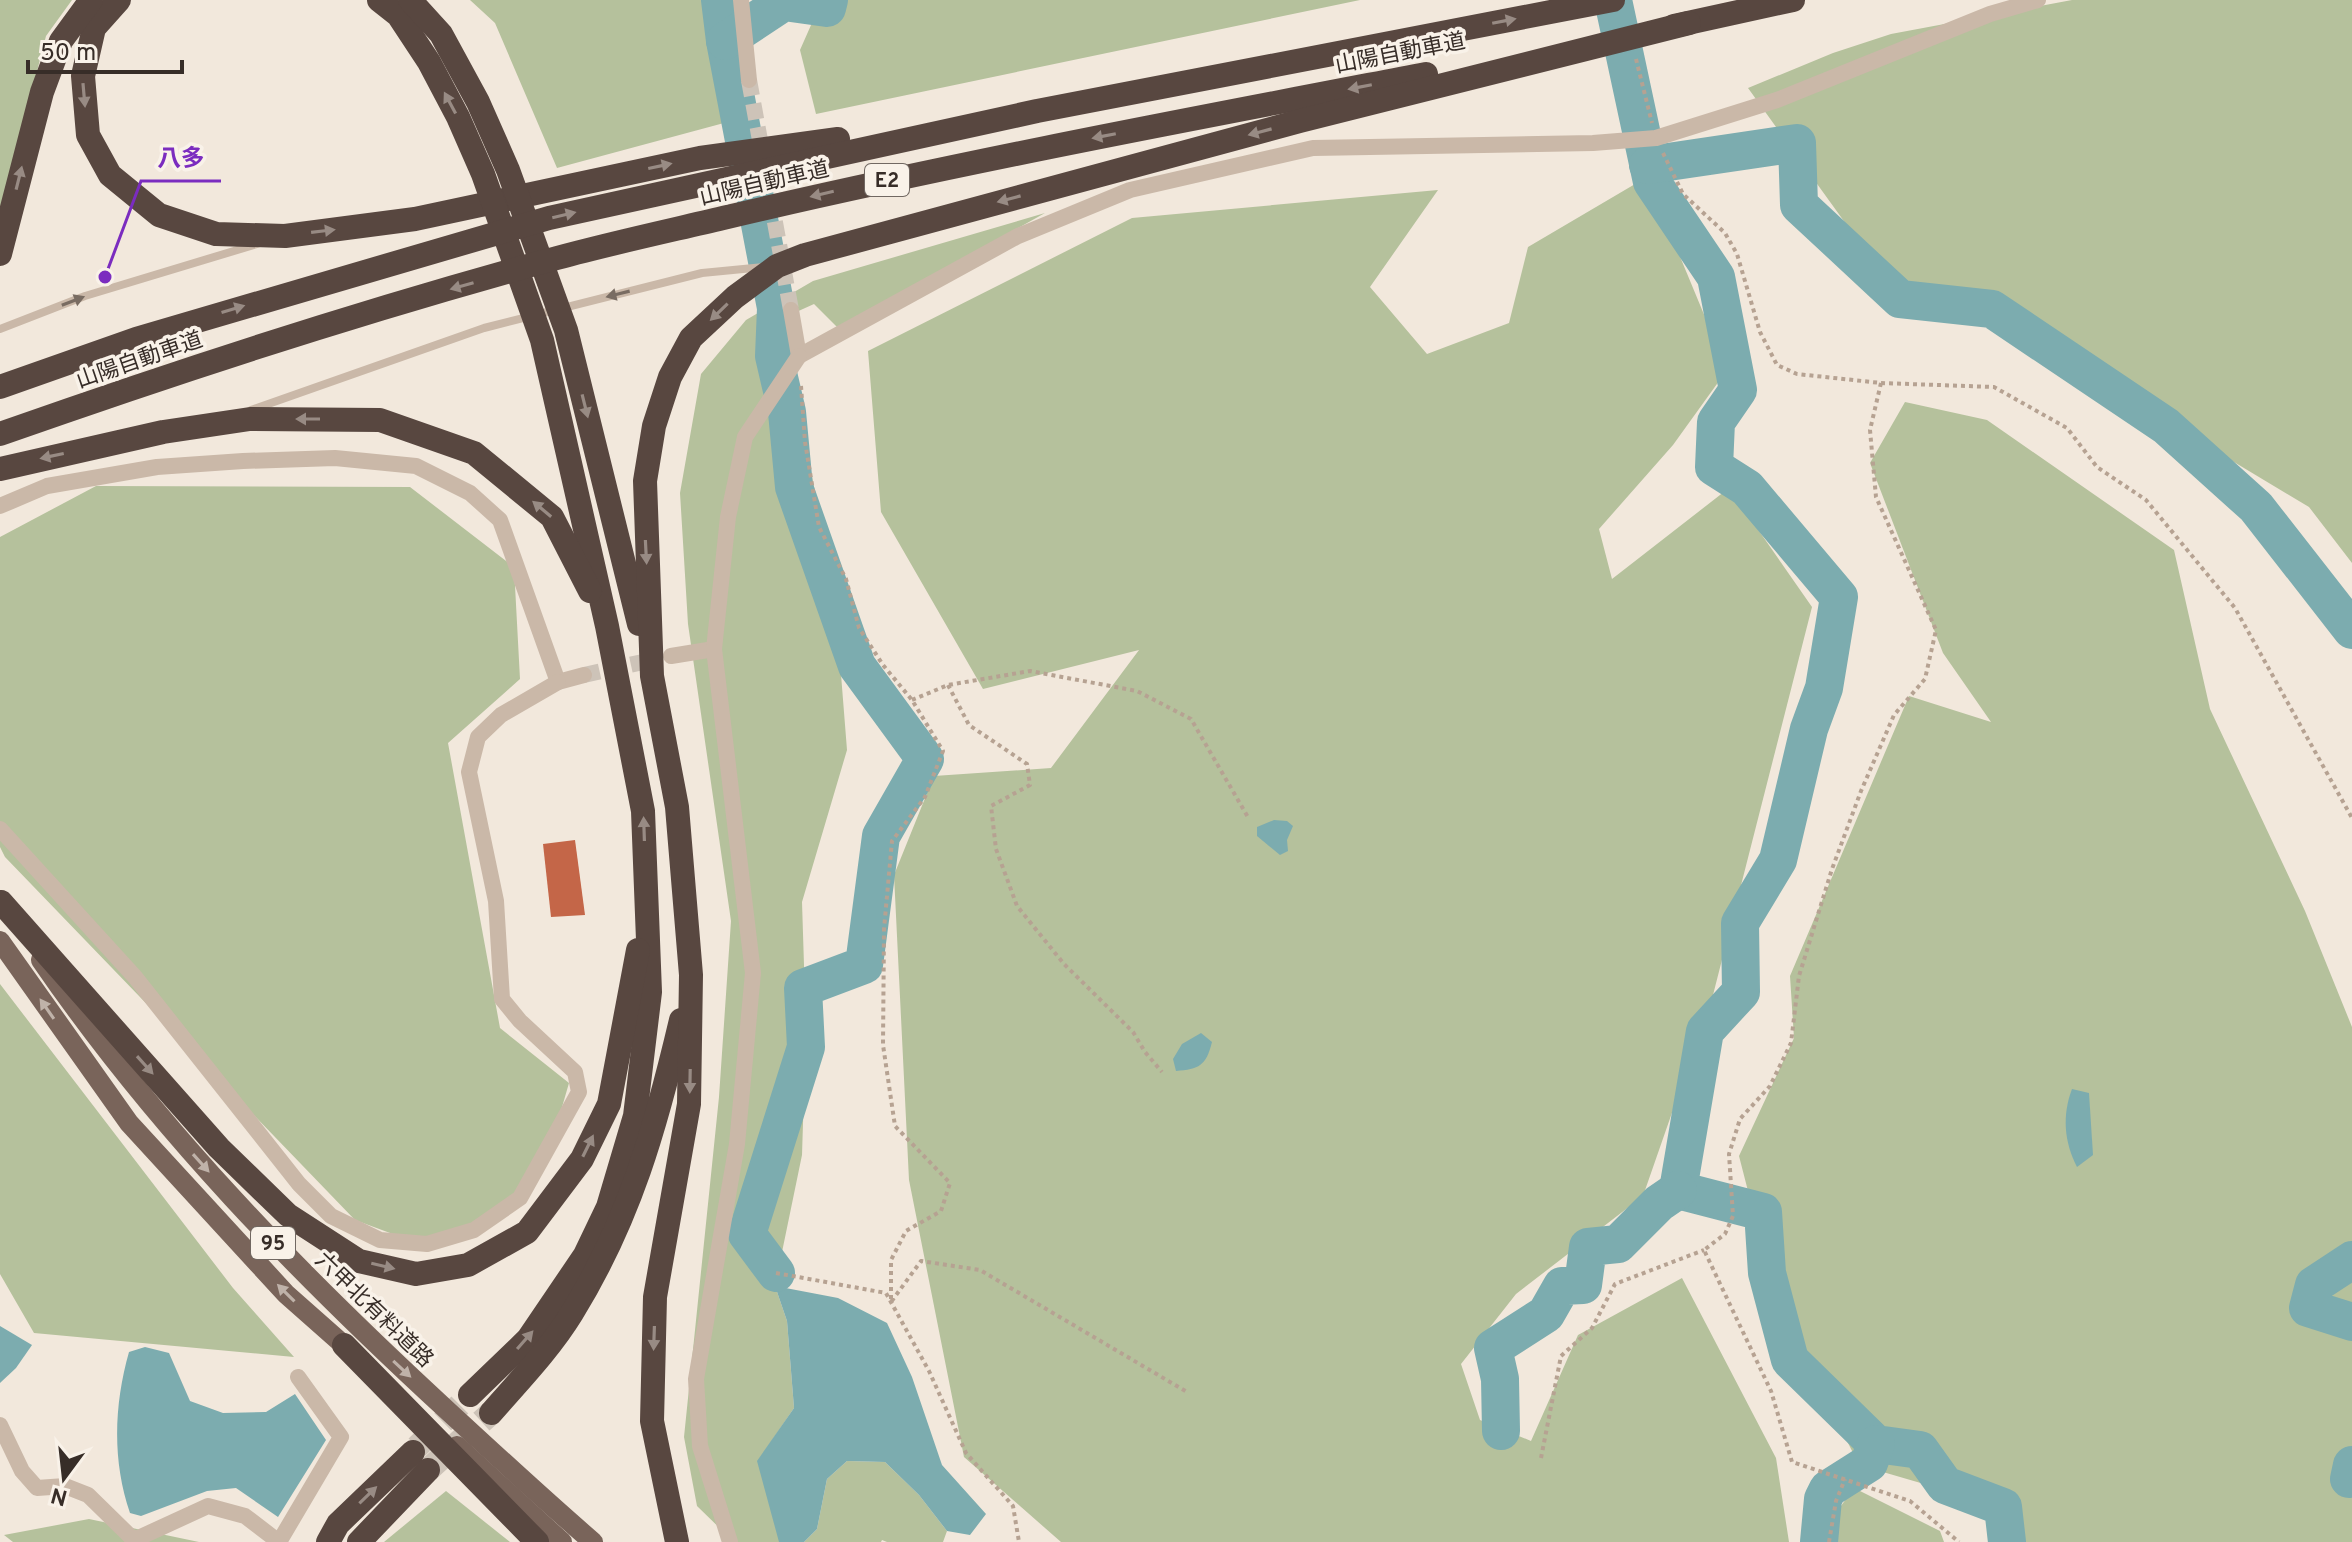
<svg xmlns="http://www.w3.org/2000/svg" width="2352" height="1542" font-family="Overpass,'Noto Sans JP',sans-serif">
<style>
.green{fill:#b5c19c}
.water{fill:#7cacaf}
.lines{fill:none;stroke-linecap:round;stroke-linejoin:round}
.river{stroke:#7cacaf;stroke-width:38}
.building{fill:#c46648}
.street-tunnel{stroke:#cdc3b8;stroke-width:16;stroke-dasharray:16 8;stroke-linecap:butt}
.highway-tunnel{stroke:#cdc3b8;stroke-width:24;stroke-dasharray:24 12;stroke-linecap:butt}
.path{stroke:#b6a292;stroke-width:4;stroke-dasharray:4 4;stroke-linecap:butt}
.lane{stroke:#cab8a8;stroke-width:8}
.street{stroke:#cab8a8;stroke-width:16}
.primary{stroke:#79645a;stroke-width:20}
.highway{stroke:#584740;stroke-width:24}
.oneway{fill:#988b84}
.oneway2{fill:#796c62}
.oneway3{fill:#bfb2a9}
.labels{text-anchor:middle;stroke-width:7;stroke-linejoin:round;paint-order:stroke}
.shield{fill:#f9f2e9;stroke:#716862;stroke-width:2}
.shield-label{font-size:20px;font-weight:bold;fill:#372d28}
.street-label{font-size:22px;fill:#372d28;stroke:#f9f2e9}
.leader{fill:none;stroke:#7b2cbf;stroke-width:3}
.callout-dot{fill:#7b2cbf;stroke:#f9f2e9;stroke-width:3}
.callout-label{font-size:24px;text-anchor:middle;font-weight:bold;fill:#7b2cbf;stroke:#f9f2e9;stroke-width:7;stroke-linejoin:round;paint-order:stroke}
</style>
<rect width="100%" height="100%" fill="#f2e8dc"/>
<!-- green -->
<g class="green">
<polygon points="0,0 72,0 46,36 0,216"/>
<polygon points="470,0 710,0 724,123 557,168 495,23"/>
<polygon points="818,0 1360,0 816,114 800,50 819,7"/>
<polygon points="2072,0 2352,0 2352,563 2309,507 2021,334 1908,310 1748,88 1833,53 1891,34"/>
<polygon points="1647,177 1727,370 1673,445 1599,529 1612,579 1729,488 1812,607 1713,995 1643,1196 1516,1294 1461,1364 1480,1420 1531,1441 1578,1335 1682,1278 1776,1458 1789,1542 1061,1542 964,1457 909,1180 894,875 934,776 1051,768 1139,650 983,689 881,512 868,351 1132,218 1438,190 1370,287 1427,354 1509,323 1528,247"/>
<polygon points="1045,213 839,329 814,304 761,328 770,419 801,422 834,586 847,750 802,902 806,1028 802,1155 775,1286 787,1321 794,1408 758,1461 780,1542 734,1542 697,1506 684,1437 719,1097 731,921 688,624 680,493 701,374 746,320 813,281"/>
<polygon points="1905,402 1987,420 2174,550 2210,709 2305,911 2352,1027 2352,1542 1996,1542 1989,1503 1859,1465 1775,1296 1739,1156 1794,1038 1790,976 1909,696 1991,722 1943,653 1870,463"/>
<polygon points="96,486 410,487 514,567 520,679 448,743 500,1028 569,1083 544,1169 501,1213 417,1243 355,1220 5,857 0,847 0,537"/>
<polygon points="0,984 233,1288 294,1357 34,1333 0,1274"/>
<polygon points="847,1461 885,1462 919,1495 947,1531 943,1542 887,1542 882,1540 881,1542 804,1542 817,1529 827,1479"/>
<polygon points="1854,1488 1940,1531 1944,1542 1807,1542 1817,1539"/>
<polygon points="446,1491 510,1542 384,1542"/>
<polygon points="89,1519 199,1542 13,1542 4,1535"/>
</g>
<!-- water -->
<g class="water">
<polygon points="1274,820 1287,821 1293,826 1287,840 1288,851 1280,855 1257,836 1257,827"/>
<path d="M1201,1033L1212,1042C1206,1066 1199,1069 1176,1071L1173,1059L1182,1044Z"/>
<path d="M2072,1089L2089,1093L2093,1155L2077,1167C2064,1142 2062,1115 2072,1089Z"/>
<polygon points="775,1286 838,1298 887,1323 912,1377 942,1465 986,1514 970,1535 947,1531 919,1495 885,1462 847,1461 827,1479 817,1529 804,1542 779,1542 757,1461 794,1408 787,1321"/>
<polygon points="0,1326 32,1345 16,1368 0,1383"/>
<path d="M145,1347L169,1353L190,1401L223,1413L266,1412L295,1394L326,1440L278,1517L236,1488L207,1491L141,1516L130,1513C112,1461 114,1405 129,1352Z"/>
</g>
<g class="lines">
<!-- river -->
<g class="river">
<polyline points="720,0 725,41 776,308 774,356 787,412 794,487 857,666 925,759 881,836 864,965 803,988 806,1047 747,1234 776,1273"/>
<polyline points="1613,0 1652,182 1716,277 1738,390 1716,422 1714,467 1747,488 1839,597 1824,688 1809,729 1778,860 1740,923 1741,992 1705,1031 1678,1190 1763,1212 1767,1273 1790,1360 1876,1444 1920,1450 1945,1485 2003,1507 2007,1542"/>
<polyline points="725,41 784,2 827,8 829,0"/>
<polyline points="1648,165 1797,143 1799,205 1900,299 1992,309 2166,426 2256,507 2352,630"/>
<polyline points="2352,1260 2314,1285 2308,1308 2352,1322"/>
<polyline points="1501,1431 1500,1379 1493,1348 1546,1314 1562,1286 1583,1285 1588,1247 1618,1244 1659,1203 1678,1190"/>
<polyline points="2349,1479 2352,1465"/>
<polyline points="1819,1542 1823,1499 1828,1489 1869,1463 1876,1444"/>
</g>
</g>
<!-- building -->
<polygon class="building" points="575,840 585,915 551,917 543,844"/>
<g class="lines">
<!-- street-tunnel -->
<g class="street-tunnel">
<polyline points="749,80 791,310"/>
<polyline points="584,675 661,658"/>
</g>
<!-- highway-tunnel -->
<g class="highway-tunnel">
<polyline points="417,1447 470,1395"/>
<polyline points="428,1470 491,1413"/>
</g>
<!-- path -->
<g class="path">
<polyline points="1636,59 1652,123"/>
<polyline points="1663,153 1683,194 1725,233 1737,254 1760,332 1777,365 1797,374 1881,383 1994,387 2067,428 2097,467 2146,500 2235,608 2352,818"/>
<polyline points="1881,383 1870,430 1876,497 1936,630 1925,679 1894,715 1861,791 1832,869 1799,976 1791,1043 1770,1086 1740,1119 1729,1154 1733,1216 1725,1234 1704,1250 1771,1391 1792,1462 1910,1501 1959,1542"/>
<polyline points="801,386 805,442 819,527 846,579 859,628 883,665 912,700 943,751 925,797 892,841 884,929 883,1045 895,1126 950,1183 941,1211 906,1231 891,1260 891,1302 921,1261 980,1270 1187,1392"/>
<polyline points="948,685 969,725 1027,764 1030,785 991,806 996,849 1017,906 1064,964 1133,1032 1145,1052 1162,1072"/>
<polyline points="912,700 948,685 1030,671 1137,691 1191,719 1249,819"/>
<polyline points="776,1273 886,1293 929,1371 966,1453 1013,1506 1019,1542"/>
<polyline points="1541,1458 1561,1356 1592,1328 1615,1284 1704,1250"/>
<polyline points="1829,1542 1836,1501 1845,1479"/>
</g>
<!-- lane -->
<g class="lane">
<polyline points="0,329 85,296 257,244"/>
<polyline points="251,410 484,328 702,273 764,267"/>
</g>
<!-- street -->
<g class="street">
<polyline points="741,0 749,80"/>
<polyline points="791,310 799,356 1018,236 1130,190 1313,148 1593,143 1656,138 1777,100 1990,14 2038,0"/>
<polyline points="0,506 47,486 157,467 243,461 335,458 416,466 470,493 500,520 558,682 584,675"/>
<polyline points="671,656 714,649"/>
<polyline points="0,829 135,977 299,1184 331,1216 380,1240 427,1244 474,1230 520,1198 579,1092 575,1072 520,1021 502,999 496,901 469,772 478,737 501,715 558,682"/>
<polyline points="0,1425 22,1471 37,1488 65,1486 88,1495 134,1540 208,1506 245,1516 279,1542"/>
<polyline points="279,1542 341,1437 298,1377"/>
<polyline points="730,1542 700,1446 696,1379 737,1144 753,973 714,649 728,517 745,437 799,356"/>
</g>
<!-- primary -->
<g class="primary">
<polyline points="0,941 129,1123 286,1294 355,1355"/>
<path d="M41,960C157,1129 299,1274 449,1412C497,1456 544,1500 593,1542"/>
<polyline points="457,1446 562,1542"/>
</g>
<!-- highway -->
<g class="highway">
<polyline points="119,0 94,28 83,76 88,135 110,175 159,215 216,234 285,236 415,219 700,158 838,139"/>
<polyline points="379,0 398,15 429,62 458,117 483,174 542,340 607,626 643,811 650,992 635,1116 608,1207 585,1255 528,1339 470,1395"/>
<polyline points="410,0 441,34 478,102 508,170 566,330 639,624"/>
<polyline points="1674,26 1793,0"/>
<polyline points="0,254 42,92 61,41 91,0"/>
<polyline points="0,387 136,339 549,218 1037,111 1613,0"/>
<path d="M0,434C184,369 369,309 557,258C612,243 668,231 723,218C956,163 1191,119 1426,74"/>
<polyline points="0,469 163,432 250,419 380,420 474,453 552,517 590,591"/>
<polyline points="1,902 219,1148 288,1215 359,1261 416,1274 468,1265 527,1232 582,1159 609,1104 638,950"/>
<polyline points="344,1345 537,1542"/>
<path d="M491,1413C519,1381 550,1349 572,1313C630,1219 656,1126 681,1020"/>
<polyline points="328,1542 338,1524 413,1452"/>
<polyline points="359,1542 428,1470"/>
<polyline points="677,1542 652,1421 655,1297 689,1104 691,975 677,807 652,676 645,481 654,426 670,377 691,338 735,297 777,266 805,255 1300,121 1689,23"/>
</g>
</g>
<!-- one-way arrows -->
<defs><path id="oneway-solid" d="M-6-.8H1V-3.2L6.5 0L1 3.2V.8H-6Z" transform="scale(2)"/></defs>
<g class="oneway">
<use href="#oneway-solid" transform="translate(1504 21) rotate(-11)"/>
<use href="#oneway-solid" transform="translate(1360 87) rotate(169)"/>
<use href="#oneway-solid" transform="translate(84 95) rotate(85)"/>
<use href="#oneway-solid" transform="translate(450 103) rotate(-118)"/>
<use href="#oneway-solid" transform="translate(1260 132) rotate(165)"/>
<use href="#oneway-solid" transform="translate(1104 136) rotate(169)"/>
<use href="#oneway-solid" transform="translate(660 166) rotate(-12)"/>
<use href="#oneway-solid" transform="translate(19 178) rotate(-76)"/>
<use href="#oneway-solid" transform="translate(822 194) rotate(167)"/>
<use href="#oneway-solid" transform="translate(1009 199) rotate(165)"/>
<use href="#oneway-solid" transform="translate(564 215) rotate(-13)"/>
<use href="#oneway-solid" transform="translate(323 231) rotate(-7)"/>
<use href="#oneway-solid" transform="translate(462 286) rotate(164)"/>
<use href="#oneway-solid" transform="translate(233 309) rotate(-17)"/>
<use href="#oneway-solid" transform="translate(719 312) rotate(136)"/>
<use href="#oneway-solid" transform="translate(585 406) rotate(76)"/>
<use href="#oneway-solid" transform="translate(308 419) rotate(-180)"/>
<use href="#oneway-solid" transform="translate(52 456) rotate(168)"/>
<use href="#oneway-solid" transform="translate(542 509) rotate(-140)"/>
<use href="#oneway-solid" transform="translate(646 552) rotate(87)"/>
<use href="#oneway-solid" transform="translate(644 829) rotate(-92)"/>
<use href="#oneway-solid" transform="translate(145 1065) rotate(48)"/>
<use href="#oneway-solid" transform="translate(690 1081) rotate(91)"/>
<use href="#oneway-solid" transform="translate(588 1146) rotate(-64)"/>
<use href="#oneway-solid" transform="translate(383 1266) rotate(13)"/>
<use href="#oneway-solid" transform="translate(654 1338) rotate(92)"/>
<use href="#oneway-solid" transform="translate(525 1340) rotate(-49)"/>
<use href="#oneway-solid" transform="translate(368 1495) rotate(-44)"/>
</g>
<g class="oneway2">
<use href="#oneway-solid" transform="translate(618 294) rotate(166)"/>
<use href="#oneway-solid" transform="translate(73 301) rotate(-21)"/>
</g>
<g class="oneway3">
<use href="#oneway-solid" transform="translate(47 1009) rotate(-125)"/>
<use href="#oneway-solid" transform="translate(201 1163) rotate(48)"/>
<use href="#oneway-solid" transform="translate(286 1293) rotate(-135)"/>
<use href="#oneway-solid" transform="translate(402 1369) rotate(43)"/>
</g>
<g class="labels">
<!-- shield labels -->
<g class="shield">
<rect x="865" y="164" width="44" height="32" rx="6"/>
<rect x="251" y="1227" width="44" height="32" rx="6"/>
</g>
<g class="shield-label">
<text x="887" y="187">E2</text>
<text x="273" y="1250">95</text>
</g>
<!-- street labels -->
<g class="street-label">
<text transform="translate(1400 52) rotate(-11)" y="8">山陽自動車道</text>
<text transform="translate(764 182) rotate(-13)" y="8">山陽自動車道</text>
<text transform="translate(139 359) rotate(-19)" y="8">山陽自動車道</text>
<text transform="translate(375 1309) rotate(44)" y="8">六甲北有料道路</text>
</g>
</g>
<!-- callouts -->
<path class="leader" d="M105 277L141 181H221"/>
<circle class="callout-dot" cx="105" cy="277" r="8"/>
<g class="callout-label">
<text x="181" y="166">八多</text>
</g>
<!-- north arrow -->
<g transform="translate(64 1478) rotate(195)" stroke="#f9f2e9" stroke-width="6" paint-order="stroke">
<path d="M0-6L14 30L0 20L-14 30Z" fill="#372d28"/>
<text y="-12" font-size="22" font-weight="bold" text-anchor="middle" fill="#372d28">N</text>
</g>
<!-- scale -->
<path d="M28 60v12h154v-12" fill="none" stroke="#372d28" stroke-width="4"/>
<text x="40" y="60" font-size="24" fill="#372d28" stroke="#f9f2e9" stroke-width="6" paint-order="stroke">50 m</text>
</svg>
